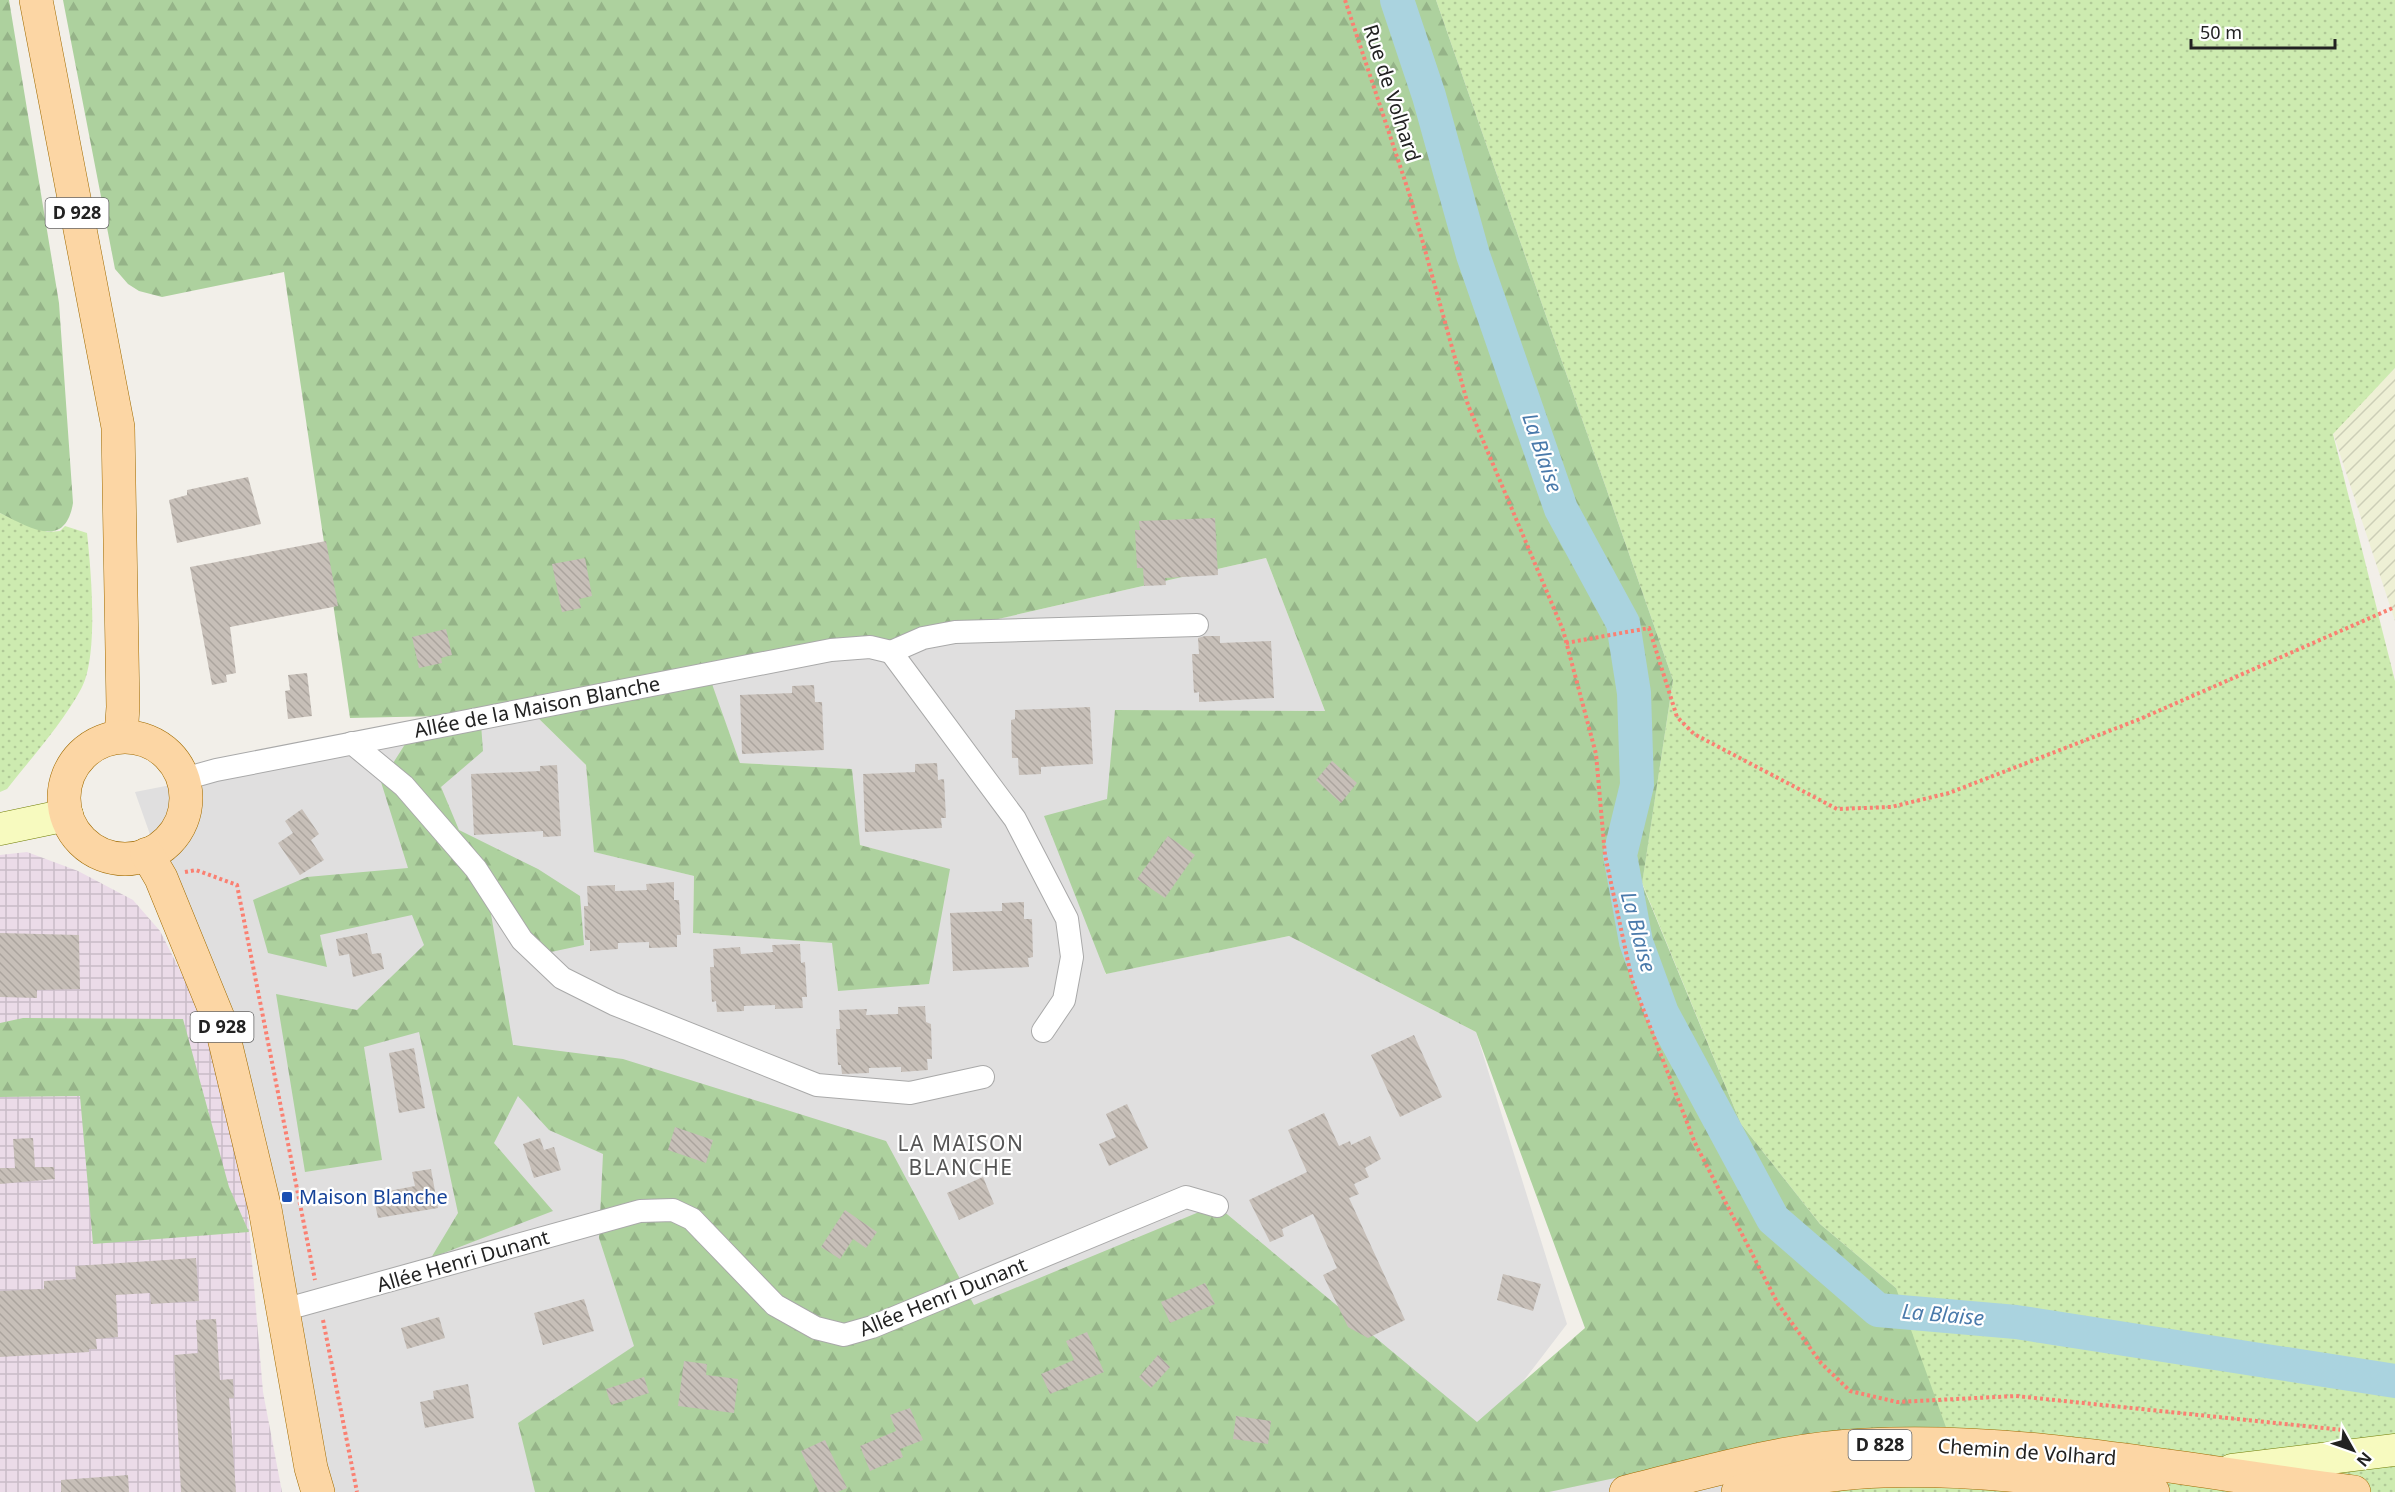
<svg xmlns="http://www.w3.org/2000/svg" width="2395" height="1492" font-family="'Noto Sans',sans-serif">
<style>
.residential{fill:#e0dfdf}
.industrial{fill:url(#industrial-grid)}
.farmland{fill:url(#farmland-furrows)}
.grass{fill:url(#grass-dots)}
.forest{fill:url(#forest-firs)}
.lines{fill:none;stroke-linecap:round;stroke-linejoin:round}
.river{stroke:#aad3df;stroke-width:34}
.building{fill:url(#building-back-hatch)}
.street-casing{stroke:#a9a9a9;stroke-width:24}
.secondary-casing{stroke:#707d05;stroke-width:33}
.primary-casing{stroke:#a06b00;stroke-width:34}
.path{stroke:#fa8072;stroke-width:4;stroke-dasharray:3 3;stroke-linecap:butt}
.street{stroke:#fff;stroke-width:22}
.secondary{stroke:#f7fabf;stroke-width:32}
.primary{stroke:#fcd6a4;stroke-width:33}
.transit-dot{fill:#1a4fb4;stroke:#fff;stroke-width:2}
.labels{text-anchor:middle;stroke-width:4.5;stroke-linejoin:round;paint-order:stroke}
.shield{fill:#fff;stroke:#646464;stroke-width:1.5}
.shield-label{font-size:18px;font-weight:bold;fill:#222}
.street-label{font-size:20px;fill:#222;stroke:#fff}
.transit-label{font-size:20px;fill:#164399;stroke:#fff;text-anchor:start}
.water-label{font-size:21px;font-style:italic;fill:#4a7aab;stroke:#fff}
.neighbourhood-label{font-size:21px;letter-spacing:1.5px;fill:#555;stroke:#fff}
</style>
<defs>
<pattern id="industrial-grid" width="8" height="8" patternUnits="userSpaceOnUse" patternTransform="scale(1.5)"><rect width="8" height="8" fill="#ebdbe8"/><path d="M0 4h8M4 0v8" fill="none" stroke="#c9bcc7"/></pattern>
<pattern id="farmland-furrows" width="10" height="10" patternUnits="userSpaceOnUse" patternTransform="scale(1.5)"><rect width="10" height="10" fill="#eef0d5"/><path d="M-1 1l2-2M0 10L10 0M9 11l2-2" fill="none" stroke="#ccceb7"/></pattern>
<pattern id="grass-dots" width="8" height="8" patternUnits="userSpaceOnUse" patternTransform="scale(1.5)"><rect width="8" height="8" fill="#cdebb0"/><path d="M2 2h.1M6 6h.1" fill="none" stroke="#b0c997" stroke-width="1.8" stroke-linecap="round"/></pattern>
<pattern id="forest-firs" width="22" height="20" patternUnits="userSpaceOnUse" patternTransform="scale(1.5)"><rect width="22" height="20" fill="#add19e"/><path d="M5 1l3.5 6h-7zM16 11l3.5 6h-7z" fill="#95b388"/></pattern>
<pattern id="building-back-hatch" width="6" height="6" patternUnits="userSpaceOnUse" patternTransform="scale(1.5)"><rect width="6" height="6" fill="#c7bfb8"/><path d="M-1 5l2 2M0 0l6 6M5-1l2 2" fill="none" stroke="#aba49e"/></pattern>
</defs>
<rect width="100%" height="100%" fill="#f2efe9"/>
<!-- residential -->
<polygon class="residential" points="1266,558 1325,711 1115,710 1105,974 1289,936 1476,1032 1567,1324 1502,1409 1766,1446 1803,1492 330,1492 258,1140 135,792 534,714 586,765 595,852 694,876 693,933 833,943 838,991 949,870 860,845 851,769 740,763 711,684"/>
<!-- industrial -->
<polygon class="industrial" points="27,852 78,871 133,900 160,931 202,1014 247,1203 263,1392 282,1492 0,1492 0,855"/>
<!-- farmland -->
<polygon class="farmland" points="2395,368 2395,621 2333,433"/>
<!-- grass -->
<g class="grass">
<polygon points="1436,0 2395,0 2395,368 2333,434 2395,681 2395,1492 1803,1492 1896,1288 1820,1224 1741,1124 1642,883 1673,680"/>
<path d="M0,513L27,525L48,532L60,531L65,526L87,533C91,570 99,657 81,689C62,724 32,757 7,789L0,792Z"/>
</g>
<!-- forest -->
<g class="forest">
<path d="M0,0H9L59,303L73,503C65,551 29,527 0,513Z"/>
<polygon points="63,0 1436,0 1673,680 1642,884 1741,1124 1820,1224 1896,1288 1948,1433 1766,1446 1549,1492 535,1492 518,1423 634,1346 599,1238 603,1154 549,1130 518,1096 494,1143 553,1211 431,1258 458,1213 419,1032 364,1047 382,1160 305,1172 276,994 357,1010 424,945 412,915 320,935 327,967 268,953 253,900 307,877 408,868 381,782 409,738 481,724 483,751 441,787 459,830 538,869 580,896 584,945 546,953 490,908 513,1045 623,1059 886,1141 974,1305 1216,1205 1477,1422 1585,1328 1476,1032 1289,936 1106,974 1044,816 1107,799 1115,710 1325,711 1266,558 712,684 740,763 852,769 860,845 950,869 929,984 838,991 832,943 693,933 694,876 594,852 586,765 534,714 350,718 284,272 162,297 139,291 128,284 115,269"/>
<polygon points="23,1018 183,1019 229,1187 249,1232 93,1244 80,1096 0,1097 0,1023"/>
</g>
<g class="lines">
<!-- river -->
<polyline class="river" points="1397,0 1429,96 1473,255 1561,509 1623,623 1634,693 1637,785 1620,855 1636,942 1662,1013 1773,1219 1878,1310 2016,1322 2395,1381"/>
</g>
<!-- building -->
<g class="building">
<polygon points="248,477 261,524 177,543 169,500 187,495 187,490"/>
<polygon points="1215,518 1218,575 1165,578 1166,585 1144,586 1143,568 1137,568 1135,530 1140,530 1139,521"/>
<polygon points="326,541 338,606 230,627 236,673 226,675 227,682 212,685 190,567"/>
<polygon points="585,558 592,596 579,599 581,608 562,612 552,564"/>
<polygon points="446,629 452,655 441,658 442,663 419,668 412,637"/>
<polygon points="1205,636 1220,636 1220,643 1271,641 1274,698 1199,702 1199,692 1194,693 1192,654 1199,654 1198,638"/>
<polygon points="307,673 312,716 288,719 285,691 290,690 288,675"/>
<polygon points="814,685 815,702 822,702 824,750 742,754 740,695 792,693 792,686"/>
<polygon points="1090,707 1093,764 1041,767 1041,774 1019,775 1018,758 1012,758 1011,720 1015,719 1015,710"/>
<polygon points="1332,761 1357,783 1341,803 1316,780"/>
<polygon points="937,763 938,780 944,779 946,818 941,818 942,828 865,832 863,774 915,772 915,764"/>
<polygon points="557,765 561,836 543,837 543,831 474,835 471,774 540,771 540,766"/>
<polygon points="302,809 319,834 311,840 324,860 300,875 278,843 293,833 285,821"/>
<polygon points="1168,836 1195,855 1165,898 1137,879"/>
<polygon points="674,882 674,900 679,900 681,935 677,935 677,947 649,948 649,942 618,943 618,949 590,951 590,940 585,940 584,906 588,906 587,886 615,885 615,891 647,890 646,884"/>
<polygon points="1024,902 1024,919 1032,919 1033,957 1028,958 1029,967 953,971 950,913 1002,911 1002,903"/>
<polygon points="0,933 79,935 80,989 37,990 37,998 0,997"/>
<polygon points="367,933 372,954 381,953 384,969 353,977 349,954 339,956 336,939"/>
<polygon points="800,944 801,963 805,962 807,997 802,997 803,1008 775,1009 775,1005 744,1006 744,1011 717,1012 716,1001 712,1002 710,967 714,967 713,949 740,947 741,954 773,952 772,945"/>
<polygon points="925,1006 926,1022 931,1024 932,1059 927,1059 928,1070 901,1072 901,1067 869,1068 869,1073 842,1074 841,1065 838,1065 836,1029 840,1029 839,1010 867,1009 866,1015 898,1014 898,1007"/>
<polygon points="1414,1035 1442,1097 1400,1117 1371,1055"/>
<polygon points="414,1048 425,1108 399,1113 389,1053"/>
<polygon points="1127,1104 1148,1148 1109,1166 1099,1144 1116,1137 1106,1114"/>
<polygon points="1324,1113 1339,1146 1350,1141 1351,1145 1370,1136 1381,1159 1365,1168 1369,1177 1354,1184 1359,1194 1349,1198 1405,1320 1368,1338 1348,1327 1323,1275 1337,1268 1313,1214 1282,1229 1284,1236 1270,1242 1249,1200 1307,1172 1288,1130"/>
<polygon points="675,1127 713,1140 706,1163 668,1150"/>
<polygon points="33,1138 35,1167 54,1167 55,1179 0,1184 0,1168 15,1168 13,1139"/>
<polygon points="540,1138 544,1150 554,1147 561,1170 534,1178 523,1144"/>
<polygon points="431,1169 438,1208 378,1218 373,1194 415,1186 412,1172"/>
<polygon points="983,1177 994,1204 959,1220 947,1193"/>
<polygon points="845,1210 877,1232 866,1248 853,1239 840,1259 821,1247"/>
<polygon points="196,1258 199,1301 151,1304 150,1293 116,1295 118,1337 96,1339 97,1349 89,1349 89,1352 0,1357 0,1291 44,1289 44,1281 76,1279 75,1266"/>
<polygon points="1503,1274 1541,1284 1533,1311 1497,1300"/>
<polygon points="1205,1283 1215,1304 1170,1323 1161,1302"/>
<polygon points="584,1299 594,1331 543,1345 534,1313"/>
<polygon points="439,1317 445,1338 407,1349 401,1328"/>
<polygon points="216,1319 220,1380 233,1379 234,1398 229,1398 236,1492 181,1492 174,1355 198,1353 196,1320"/>
<polygon points="1087,1332 1104,1372 1050,1394 1041,1374 1074,1360 1066,1341"/>
<polygon points="1158,1355 1170,1367 1151,1388 1139,1377"/>
<polygon points="684,1361 707,1364 706,1375 738,1379 734,1413 678,1406"/>
<polygon points="644,1377 649,1393 611,1405 606,1389"/>
<polygon points="468,1384 474,1418 425,1428 420,1402 434,1399 433,1391"/>
<polygon points="910,1408 923,1440 900,1449 903,1457 870,1471 860,1446 896,1431 890,1415"/>
<polygon points="1236,1416 1271,1421 1268,1444 1233,1439"/>
<polygon points="825,1440 847,1488 838,1492 819,1492 801,1451"/>
<polygon points="128,1475 129,1492 61,1492 61,1480"/>
</g>
<g class="lines">
<!-- street casing -->
<g class="street-casing">
<g id="street">
<polyline points="891,652 1015,819 1067,919 1072,957 1064,1000 1043,1031"/>
<polyline points="891,652 923,638 955,632 1197,625"/>
<polyline points="352,743 404,786 476,869 522,940 562,978 614,1004 817,1085 910,1093 983,1077"/>
<polyline points="184,779 216,770 831,650 870,647 891,652"/>
<polyline points="283,1310 640,1211 673,1210 692,1219 775,1305 816,1328 844,1335 872,1327 1186,1197 1217,1206"/>
</g>
</g>
<!-- secondary casing -->
<g class="secondary-casing">
<g id="secondary">
<polyline points="0,829 67,815"/>
<polyline points="2232,1470 2395,1450"/>
</g>
</g>
<!-- primary casing -->
<g class="primary-casing">
<g id="primary">
<polyline points="36,0 118,427 123,707 121,736"/>
<circle cx="125" cy="798" r="61"/>
<polyline points="147,854 161,878 221,1025 265,1209 311,1468 318,1492"/>
<path d="M1626,1492C1704,1473 1785,1448 1866,1445C2031,1437 2191,1472 2354,1492"/>
<path d="M1738,1492C1786,1482 1835,1472 1883,1471C1973,1468 2063,1480 2153,1492"/>
</g>
</g>
<!-- path -->
<g class="path">
<polyline points="1345,0 1410,196 1468,405 1563,630 1596,754 1605,855 1632,980 1695,1143 1778,1304 1821,1363 1850,1391 1897,1402 2016,1396 2343,1430"/>
<polyline points="1566,643 1649,628 1677,717 1694,734 1837,809 1891,807 1949,793 2140,719 2395,607"/>
<polyline points="185,872 196,870 237,885 315,1280"/>
<polyline points="323,1320 357,1492"/>
</g>
<!-- street -->
<use href="#street" class="street"/>
<!-- secondary -->
<use href="#secondary" class="secondary"/>
<!-- primary -->
<use href="#primary" class="primary"/>
</g>
<!-- markers -->
<rect class="transit-dot" x="281" y="1191" width="12" height="12" rx="3"/>
<g class="labels">
<!-- shield labels -->
<g class="shield">
<rect x="45.5" y="198" width="63" height="30" rx="4.5"/>
<rect x="190.5" y="1012" width="63" height="30" rx="4.5"/>
<rect x="1848.5" y="1430" width="63" height="30" rx="4.5"/>
</g>
<g class="shield-label">
<text x="77" y="219">D 928</text>
<text x="222" y="1033">D 928</text>
<text x="1880" y="1451">D 828</text>
</g>
<!-- street labels -->
<g class="street-label">
<text transform="translate(1392 93) rotate(72)" y="7">Rue de Volhard</text>
<text transform="translate(537 707) rotate(-11)" y="7">Allée de la Maison Blanche</text>
<text transform="translate(463 1261) rotate(-16)" y="7">Allée Henri Dunant</text>
<text transform="translate(943 1297) rotate(-22)" y="7">Allée Henri Dunant</text>
<text transform="translate(2027 1452) rotate(4)" y="7">Chemin de Volhard</text>
</g>
<!-- transit labels -->
<g class="transit-label">
<text x="299" y="1204">Maison Blanche</text>
</g>
<!-- water labels -->
<g class="water-label">
<text transform="translate(1542 453) rotate(71)" y="7">La Blaise</text>
<text transform="translate(1638 932) rotate(75)" y="7">La Blaise</text>
<text transform="translate(1943 1315) rotate(5)" y="7">La Blaise</text>
</g>
<!-- neighbourhood labels -->
<g class="neighbourhood-label">
<text x="961" y="1151">LA MAISON<tspan x="961" dy="24">BLANCHE</tspan></text>
</g>
</g>
<!-- north arrow -->
<g transform="translate(2353 1450) rotate(130)" stroke="#ffffff" stroke-width="4.5" paint-order="stroke">
<path d="M0-4.5L10 22L0 15L-10 22Z" fill="#222222"/>
<text y="-9" font-size="16" font-weight="bold" text-anchor="middle" fill="#222222">N</text>
</g>
<!-- scale -->
<path d="M2191 39v9h144v-9" fill="none" stroke="#222222" stroke-width="3"/>
<text x="2200" y="39" font-size="18" fill="#222222" stroke="#ffffff" stroke-width="4.5" paint-order="stroke">50 m</text>
</svg>
